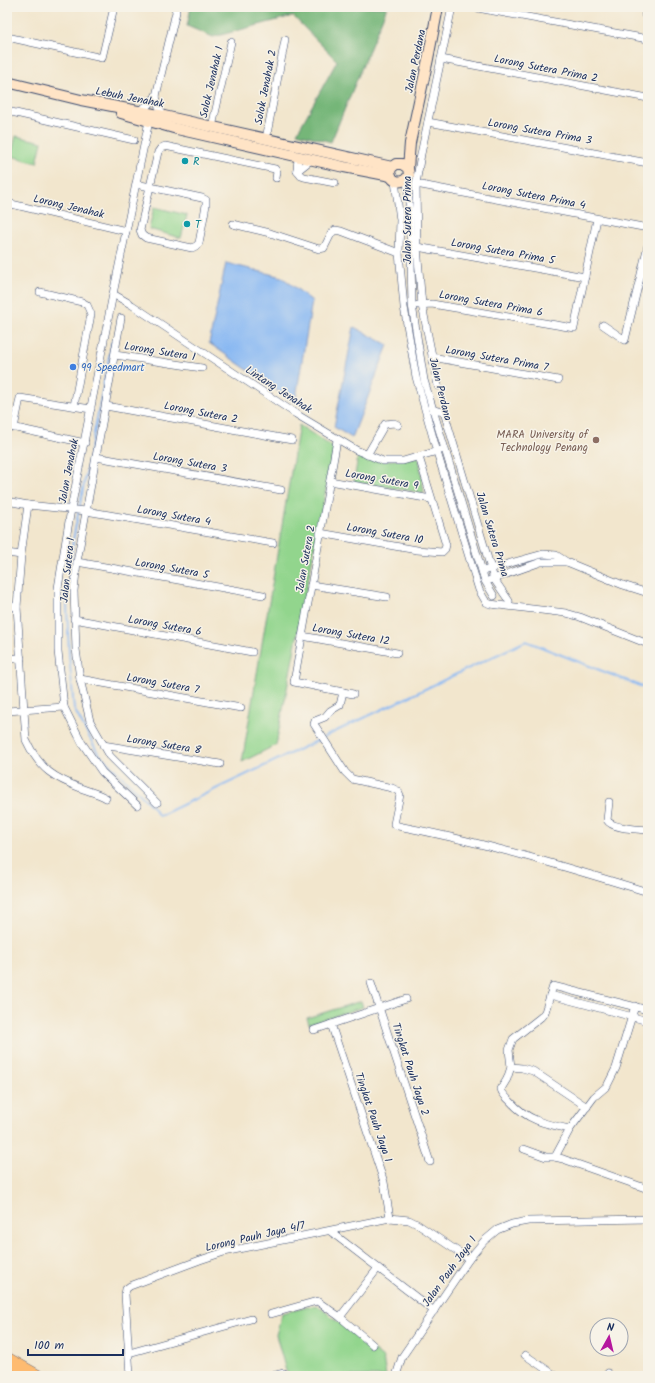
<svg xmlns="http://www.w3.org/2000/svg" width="655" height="1383" font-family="Kalam,sans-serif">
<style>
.green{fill:#92d58d;stroke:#568276}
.forest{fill:#75b678;stroke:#48726b}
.water{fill:#88b8f3;stroke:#5274a8}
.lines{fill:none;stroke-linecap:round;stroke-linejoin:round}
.stream{stroke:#88b8f3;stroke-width:2}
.street-casing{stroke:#3b4a6f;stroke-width:8}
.secondary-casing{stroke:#3b4a6f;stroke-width:12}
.highway-casing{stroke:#3b4a6f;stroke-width:14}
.street{stroke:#fff;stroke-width:7}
.secondary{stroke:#ffe4c6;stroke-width:10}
.highway{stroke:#febb71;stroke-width:13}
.culture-dot{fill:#0f9aa8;stroke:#f7f3e8;stroke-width:1.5}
.shop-dot{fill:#3f7fe0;stroke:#f7f3e8;stroke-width:1.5}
.education-dot{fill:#8d6e63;stroke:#f7f3e8;stroke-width:1.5}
.labels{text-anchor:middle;stroke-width:3;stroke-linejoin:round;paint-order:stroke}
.street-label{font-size:11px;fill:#1b2f5e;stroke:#f7f3e8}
.culture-label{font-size:11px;fill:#0d838f;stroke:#f7f3e8;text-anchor:start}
.shop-label{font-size:11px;fill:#366cbe;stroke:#f7f3e8;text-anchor:start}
.education-label{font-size:11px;fill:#785e54;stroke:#f7f3e8;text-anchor:end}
</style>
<rect width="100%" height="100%" fill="#f7f3e8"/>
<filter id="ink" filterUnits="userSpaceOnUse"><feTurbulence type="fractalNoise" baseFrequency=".025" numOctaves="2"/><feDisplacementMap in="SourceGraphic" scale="8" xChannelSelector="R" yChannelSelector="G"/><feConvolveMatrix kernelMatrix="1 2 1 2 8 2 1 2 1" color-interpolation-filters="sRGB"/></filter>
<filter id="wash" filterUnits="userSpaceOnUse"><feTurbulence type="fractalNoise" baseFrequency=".012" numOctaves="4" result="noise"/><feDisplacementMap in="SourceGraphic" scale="16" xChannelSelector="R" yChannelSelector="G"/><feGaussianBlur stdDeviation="0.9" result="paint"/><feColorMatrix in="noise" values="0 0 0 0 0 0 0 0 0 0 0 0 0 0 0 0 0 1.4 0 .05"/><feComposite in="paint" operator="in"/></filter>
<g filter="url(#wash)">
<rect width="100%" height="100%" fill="#f2e6cd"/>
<!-- green -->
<g class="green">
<polygon points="16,136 42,142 37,163 11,156"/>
<polygon points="154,207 187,215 181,238 149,229"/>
<polygon points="299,425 334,448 276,745 242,762"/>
<polygon points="358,456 383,461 419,457 424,493 354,482"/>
<polygon points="361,1001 363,1007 309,1024 307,1018"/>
<polygon points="317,1305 383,1358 386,1376 290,1376 286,1371 276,1335 282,1313"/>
</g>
<!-- forest -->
<polygon class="forest" points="191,7 387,7 331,142 297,133 337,61 293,16 213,37 187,26"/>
<!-- water -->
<g class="water">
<polygon points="226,263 282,277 312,301 295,403 209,343"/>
<polygon points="354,327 388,345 352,438 334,427"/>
</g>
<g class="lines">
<!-- stream -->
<g class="stream">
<polyline points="112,342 73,540 67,605 69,655 74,709 98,753 151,805 159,816 321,739"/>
<polyline points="324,737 526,641 648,689"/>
</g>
</g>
</g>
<g filter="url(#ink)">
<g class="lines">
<!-- street casing -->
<g class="street-casing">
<g id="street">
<polyline points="472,7 648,39"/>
<polyline points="645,15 648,14"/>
<polyline points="7,37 102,58 114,7"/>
<polyline points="441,59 648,98"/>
<polyline points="7,111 134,140"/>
<polyline points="138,111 148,105 156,96"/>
<path d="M164,116C159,109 157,104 156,96L176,12L175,7"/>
<polyline points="428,122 648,163"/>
<polyline points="212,127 231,42"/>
<polyline points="266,139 285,40"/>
<polyline points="298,157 297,171 301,176 304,177 335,183"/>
<polyline points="297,171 311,160"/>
<polyline points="407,179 410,214 412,305 424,380 485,581 494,596"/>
<polyline points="395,181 400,220 399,253 404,307 416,377 437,452 479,590 486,602 490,604 566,613 580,617 648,644"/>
<polyline points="136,184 202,198 206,200 206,205 199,243 196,246 192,248 146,238 142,235 140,230 158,152 161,148 165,146 275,169 277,172 276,178"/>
<polyline points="416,184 648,228"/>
<polyline points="7,203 126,231"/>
<polyline points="233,224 270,233 319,249 324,248 331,234 335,230 341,231 399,253"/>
<polyline points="417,247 585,277"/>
<polyline points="40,292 82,302 87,305 91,314 74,406"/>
<polyline points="113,294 132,305 296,414 356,450 383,461 403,461 441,450"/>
<polyline points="418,305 432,304 574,328 597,219"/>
<polyline points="121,318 77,562 74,591 76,649 80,679 90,721 110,756 157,803"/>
<polyline points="603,325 625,340 648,245"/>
<polyline points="115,355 202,368"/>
<polyline points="432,357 558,380"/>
<polyline points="438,386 422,305 417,247 416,184 421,154 452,7"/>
<polyline points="106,406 292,440"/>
<polyline points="433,410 444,412 494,579 509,601"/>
<polyline points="7,426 85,443"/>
<polyline points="14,428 20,398 91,409"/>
<polyline points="337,440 294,682 353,694"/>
<polyline points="367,455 385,424 394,423 398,425"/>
<polyline points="96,457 281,490"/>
<polyline points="330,481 431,499"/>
<polyline points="7,501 28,505 86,511 273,543"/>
<path d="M28,505L21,555L17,607L26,740C40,770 54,778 83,789C91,792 99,794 106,798"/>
<polyline points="320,533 417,550 442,552 445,549 446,545 419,457"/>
<polyline points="7,553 21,555"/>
<polyline points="77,562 263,595"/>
<polyline points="486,570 543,554 556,555 567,562 623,585 648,593"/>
<polyline points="490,580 541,562 567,562"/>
<polyline points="311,585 387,597"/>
<polyline points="7,605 17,607"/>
<polyline points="74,619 252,652"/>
<polyline points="302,636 397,653"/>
<polyline points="7,659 21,658"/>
<polyline points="80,679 241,708"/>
<path d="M343,692L340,705L330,711L325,717L315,721L314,724L345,772L352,779L392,788L398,791L400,795L394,824L398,826C483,842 566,867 648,892"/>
<polyline points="7,711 64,707"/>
<polyline points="103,745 220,764"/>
<path d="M609,802L607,820C612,829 638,829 648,830"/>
<polyline points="137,805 102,772 82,743 64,707 58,651 58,588 71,509 113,294 149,121"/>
<polyline points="371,983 430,1162"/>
<polyline points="550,995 648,1021"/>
<polyline points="331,1024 384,1182 390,1218"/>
<polyline points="314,1030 406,999"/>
<polyline points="511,1067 522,1068 533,1071 587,1107"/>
<path d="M570,1129C545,1124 528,1121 510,1101C506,1097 502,1094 501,1089L507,1079L511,1067L509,1050L513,1039L541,1017L545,1012L553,986L648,1010"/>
<polyline points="524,1149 546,1157 555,1157 563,1159 648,1189"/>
<polyline points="555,1157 570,1129 594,1097 607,1086 616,1068 635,1006"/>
<polyline points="330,1231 434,1311"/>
<polyline points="271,1314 317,1301 340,1317 373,1345"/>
<polyline points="340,1317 378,1268"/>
<polyline points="129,1353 251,1319"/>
<polyline points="525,1355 556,1376"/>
<polyline points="130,1376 125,1294 126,1289 130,1286 200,1260 224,1252 390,1218 409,1220 417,1224 469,1259"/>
<polyline points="272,1376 284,1373"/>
<polyline points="396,1376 402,1357 469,1259 484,1241 497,1230 512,1224 528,1221 648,1219"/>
<polyline points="606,1376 608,1373"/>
</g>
</g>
<!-- secondary casing -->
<g class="secondary-casing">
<g id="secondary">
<polyline points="7,82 81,100 164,116 392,167"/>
<polyline points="121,113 177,129 344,167 391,176"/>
<path d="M408,168L402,164H396L391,168C387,181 402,187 409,175L408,168L410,143L428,59L438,7"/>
</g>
</g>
<!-- highway casing -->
<g class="highway-casing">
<polyline id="highway" points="7,1359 37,1376"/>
</g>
<!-- street -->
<use href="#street" class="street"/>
<!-- secondary -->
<use href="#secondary" class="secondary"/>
<!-- highway -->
<use href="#highway" class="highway"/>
</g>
</g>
<!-- markers -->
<g class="culture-dot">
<circle cx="185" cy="161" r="4"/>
<circle cx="187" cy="224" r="4"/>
</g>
<circle class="shop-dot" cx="73" cy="367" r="4"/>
<circle class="education-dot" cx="596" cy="440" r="4"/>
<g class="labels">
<!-- street labels -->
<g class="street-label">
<text transform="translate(415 61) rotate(-78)" y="4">Jalan Perdana</text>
<text transform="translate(546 68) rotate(11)" y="4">Lorong Sutera Prima 2</text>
<text transform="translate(211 82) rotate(-77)" y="4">Solok Jenahak 1</text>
<text transform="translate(265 87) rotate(-79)" y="4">Solok Jenahak 2</text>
<text transform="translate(130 97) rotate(11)" y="4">Lebuh Jenahak</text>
<text transform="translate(540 131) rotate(10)" y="4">Lorong Sutera Prima 3</text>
<text transform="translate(534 195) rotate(11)" y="4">Lorong Sutera Prima 4</text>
<text transform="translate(69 206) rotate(13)" y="4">Lorong Jenahak</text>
<text transform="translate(407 220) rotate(-90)" y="4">Jalan Sutera Prima</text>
<text transform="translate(503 251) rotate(10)" y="4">Lorong Sutera Prima 5</text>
<text transform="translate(491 303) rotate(10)" y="4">Lorong Sutera Prima 6</text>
<text transform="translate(160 351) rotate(9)" y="4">Lorong Sutera 1</text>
<text transform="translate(497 358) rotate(10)" y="4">Lorong Sutera Prima 7</text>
<text transform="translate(279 389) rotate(33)" y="4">Lintang Jenahak</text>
<text transform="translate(441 389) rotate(76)" y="4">Jalan Perdana</text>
<text transform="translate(201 412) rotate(11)" y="4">Lorong Sutera 2</text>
<text transform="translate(190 462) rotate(10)" y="4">Lorong Sutera 3</text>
<text transform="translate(68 471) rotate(-79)" y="4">Jalan Jenahak</text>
<text transform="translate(382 479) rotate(10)" y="4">Lorong Sutera 9</text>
<text transform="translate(174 515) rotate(10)" y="4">Lorong Sutera 4</text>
<text transform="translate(385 533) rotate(10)" y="4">Lorong Sutera 10</text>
<text transform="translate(493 534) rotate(73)" y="4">Jalan Sutera Prima</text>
<text transform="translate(305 559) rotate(-80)" y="4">Jalan Sutera 2</text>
<text transform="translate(172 568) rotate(10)" y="4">Lorong Sutera 5</text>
<text transform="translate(67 570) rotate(-84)" y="4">Jalan Sutera 1</text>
<text transform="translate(165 625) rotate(10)" y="4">Lorong Sutera 6</text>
<text transform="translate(351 634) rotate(10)" y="4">Lorong Sutera 12</text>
<text transform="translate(163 683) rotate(10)" y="4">Lorong Sutera 7</text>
<text transform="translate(164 744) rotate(9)" y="4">Lorong Sutera 8</text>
<text transform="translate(411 1069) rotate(72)" y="4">Tingkat Pauh Jaya 2</text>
<text transform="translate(374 1117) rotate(71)" y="4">Tingkat Pauh Jaya 1</text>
<text transform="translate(255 1236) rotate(-13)" y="4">Lorong Pauh Jaya 4/7</text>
<text transform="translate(449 1271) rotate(-54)" y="4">Jalan Pauh Jaya 1</text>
</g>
<!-- culture labels -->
<g class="culture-label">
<text x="193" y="165">R</text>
<text x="195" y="228">T</text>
</g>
<!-- shop labels -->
<g class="shop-label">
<text x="81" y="371">99 Speedmart</text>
</g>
<!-- education labels -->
<g class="education-label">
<text x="588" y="438">MARA University of<tspan x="588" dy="13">Technology Penang</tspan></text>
</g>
</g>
<!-- margin -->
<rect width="655" height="1383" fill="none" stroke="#f7f3e8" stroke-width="24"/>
<!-- north arrow -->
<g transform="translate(609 1337) rotate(8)"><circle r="19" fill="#f7f3e8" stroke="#9fa5b1"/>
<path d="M0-3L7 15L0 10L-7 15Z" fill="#b5179e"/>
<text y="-6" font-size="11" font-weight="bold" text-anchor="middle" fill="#1b2f5e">N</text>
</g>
<!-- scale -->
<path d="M28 1349v6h95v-6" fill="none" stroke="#1b2f5e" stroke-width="2"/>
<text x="34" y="1349" font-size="12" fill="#1b2f5e" stroke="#f7f3e8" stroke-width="3" paint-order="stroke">100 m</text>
</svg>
